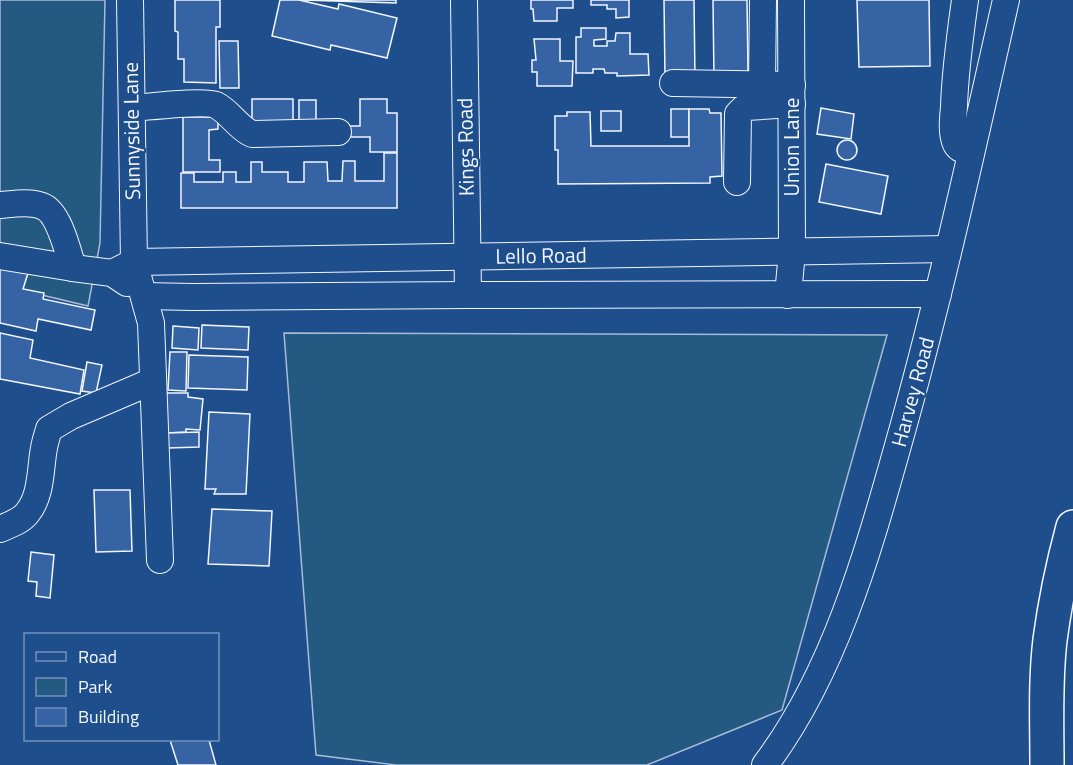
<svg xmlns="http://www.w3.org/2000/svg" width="1073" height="765" font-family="'Titillium Web',sans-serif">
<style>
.green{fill:#245a82;stroke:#a8bbd7;stroke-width:1.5}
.building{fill:#3563a3;stroke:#f2f6ff;stroke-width:1.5}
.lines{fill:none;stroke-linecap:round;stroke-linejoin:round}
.minor-casing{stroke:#f2f6ff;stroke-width:28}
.major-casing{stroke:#f2f6ff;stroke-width:36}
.minor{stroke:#1f4e8c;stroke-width:26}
.major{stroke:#1f4e8c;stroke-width:33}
.labels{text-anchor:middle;stroke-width:4.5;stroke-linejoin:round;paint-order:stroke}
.street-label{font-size:21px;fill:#f2f6ff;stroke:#1f4e8c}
</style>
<rect width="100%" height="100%" fill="#1f4e8c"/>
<!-- green -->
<g class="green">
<polygon points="0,0 105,0 100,243 88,306 0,285"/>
<polygon points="284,333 887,335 782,710 647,765 396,765 316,755"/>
</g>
<!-- building -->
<g class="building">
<polygon points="175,0 220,0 220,27 216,27 216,83 184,82 184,59 178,59 178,32 175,31"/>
<polygon points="280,0 299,0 338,9 339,4 397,18 387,58 331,45 330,50 272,36"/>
<polygon points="302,0 396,0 396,3"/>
<polygon points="531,0 573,0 573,8 557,8 557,21 534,21 533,9 531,9"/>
<polygon points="591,0 629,0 629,17 616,18 616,9 607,9 607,5 591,5"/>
<polygon points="664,0 694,0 695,79 665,77"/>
<polygon points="713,0 747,0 748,72 714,79"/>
<polygon points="857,0 929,0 930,66 859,67"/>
<polygon points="581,28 606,28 606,39 594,40 594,46 607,46 607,41 615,41 616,33 630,33 630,54 648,54 649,75 617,76 617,73 605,73 604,69 593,69 593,73 576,73 576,37 581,37"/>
<polygon points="534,39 560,39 560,61 573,61 572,86 537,86 537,72 532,72 532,60 536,60"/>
<polygon points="219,41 238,41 239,88 220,88"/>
<rect x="252" y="99" width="41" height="22"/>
<polygon points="360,99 387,99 387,113 397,113 397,152 370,152 370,137 350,137 350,126 360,126"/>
<rect x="299" y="100" width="17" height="20"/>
<polygon points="821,108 854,114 851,139 817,134"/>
<rect x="671" y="109" width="18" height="28"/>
<polygon points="689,109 709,109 710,113 721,113 722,176 710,177 710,183 558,184 558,150 555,150 555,116 567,116 567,112 590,112 591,146 689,146"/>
<rect x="601" y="111" width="20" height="20"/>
<polygon points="183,117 218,117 218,129 209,130 209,160 220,160 220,172 183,172"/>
<circle cx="847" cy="150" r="10"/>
<polygon points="384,153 397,153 397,208 181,208 181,173 194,173 194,182 223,182 223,172 236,172 236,182 251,182 251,162 262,162 262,172 288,172 288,182 304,182 304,162 327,162 328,181 342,181 343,161 355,161 355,181 384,181"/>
<polygon points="826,164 888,176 881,214 819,202"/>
<polygon points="0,267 28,273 23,289 44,293 43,299 95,310 91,330 38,319 36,331 0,323"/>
<polygon points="202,325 249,327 248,350 201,348"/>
<polygon points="173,326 199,328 198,350 172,348"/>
<polygon points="0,333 33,340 30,358 84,370 80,394 0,379"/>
<polygon points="170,352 187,352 186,391 168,390"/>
<polygon points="189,355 248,357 247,390 188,388"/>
<polygon points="87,362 102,365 96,393 82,391"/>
<polygon points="166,393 188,393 188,397 203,399 200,430 186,429 186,432 167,433"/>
<polygon points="209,412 250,414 246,494 214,494 216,489 205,489"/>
<polygon points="199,432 199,447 168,448 167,433"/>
<polygon points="94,490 130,490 132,551 96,552"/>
<polygon points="212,509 272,511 269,566 208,564"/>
<polygon points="31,552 54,555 50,598 36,596 37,582 28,581"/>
<polygon points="170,740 209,740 216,765 178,765"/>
</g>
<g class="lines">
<!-- minor casing -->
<g class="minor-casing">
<g id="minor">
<polyline points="130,0 134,262 151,323 160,560"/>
<polyline points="464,0 468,295"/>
<path d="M965,0C960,36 955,71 954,107C953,118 951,133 956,144C959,150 965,150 971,153"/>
<polyline points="673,83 792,85"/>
<polyline points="762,85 763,0"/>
<path d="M132,108C148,107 203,100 216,105C230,112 238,128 252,134L338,132"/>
<polyline points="737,182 738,114 743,109 747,107 792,104"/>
<path d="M0,205C13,204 30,201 42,206C59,212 68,252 73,268"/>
<polyline points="0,256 73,268 112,273 127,283"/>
<polyline points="112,273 134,262 948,249"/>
<polyline points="788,295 792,252 791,0"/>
<polyline points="144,296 193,297 468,295 938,294"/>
<path d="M0,529C9,525 22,521 28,512C42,494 40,469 44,448C45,442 47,436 49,429L71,416L153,381"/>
<path d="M765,765C833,675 867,556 897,449C939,301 972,150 1006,0"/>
</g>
</g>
<!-- major casing -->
<g class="major-casing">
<path id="major" d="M1047,765C1047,724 1045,682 1050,640C1055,602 1063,564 1073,527"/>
</g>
<!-- minor -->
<use href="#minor" class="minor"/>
<!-- major -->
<use href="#major" class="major"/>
</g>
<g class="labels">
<!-- street labels -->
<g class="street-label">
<text transform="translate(132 131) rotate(-91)" y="7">Sunnyside Lane</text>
<text transform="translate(466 147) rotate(-91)" y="7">Kings Road</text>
<text transform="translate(792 147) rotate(-90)" y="7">Union Lane</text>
<text transform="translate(541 256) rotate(-1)" y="7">Lello Road</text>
<text transform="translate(913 392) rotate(-75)" y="7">Harvey Road</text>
</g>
</g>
<!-- legend -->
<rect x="24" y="633" width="195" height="108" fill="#1f4e8c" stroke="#7391ba" stroke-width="1.5"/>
<rect x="36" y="652" width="30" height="9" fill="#1f4e8c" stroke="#7391ba" stroke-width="1.5"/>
<text x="78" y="663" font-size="18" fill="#f2f6ff">Road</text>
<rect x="36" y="678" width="30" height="18" fill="#245a82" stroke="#7391ba" stroke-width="1.5"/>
<text x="78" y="693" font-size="18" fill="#f2f6ff">Park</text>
<rect x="36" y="708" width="30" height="18" fill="#3563a3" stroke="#7391ba" stroke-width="1.5"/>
<text x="78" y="723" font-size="18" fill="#f2f6ff">Building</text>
</svg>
